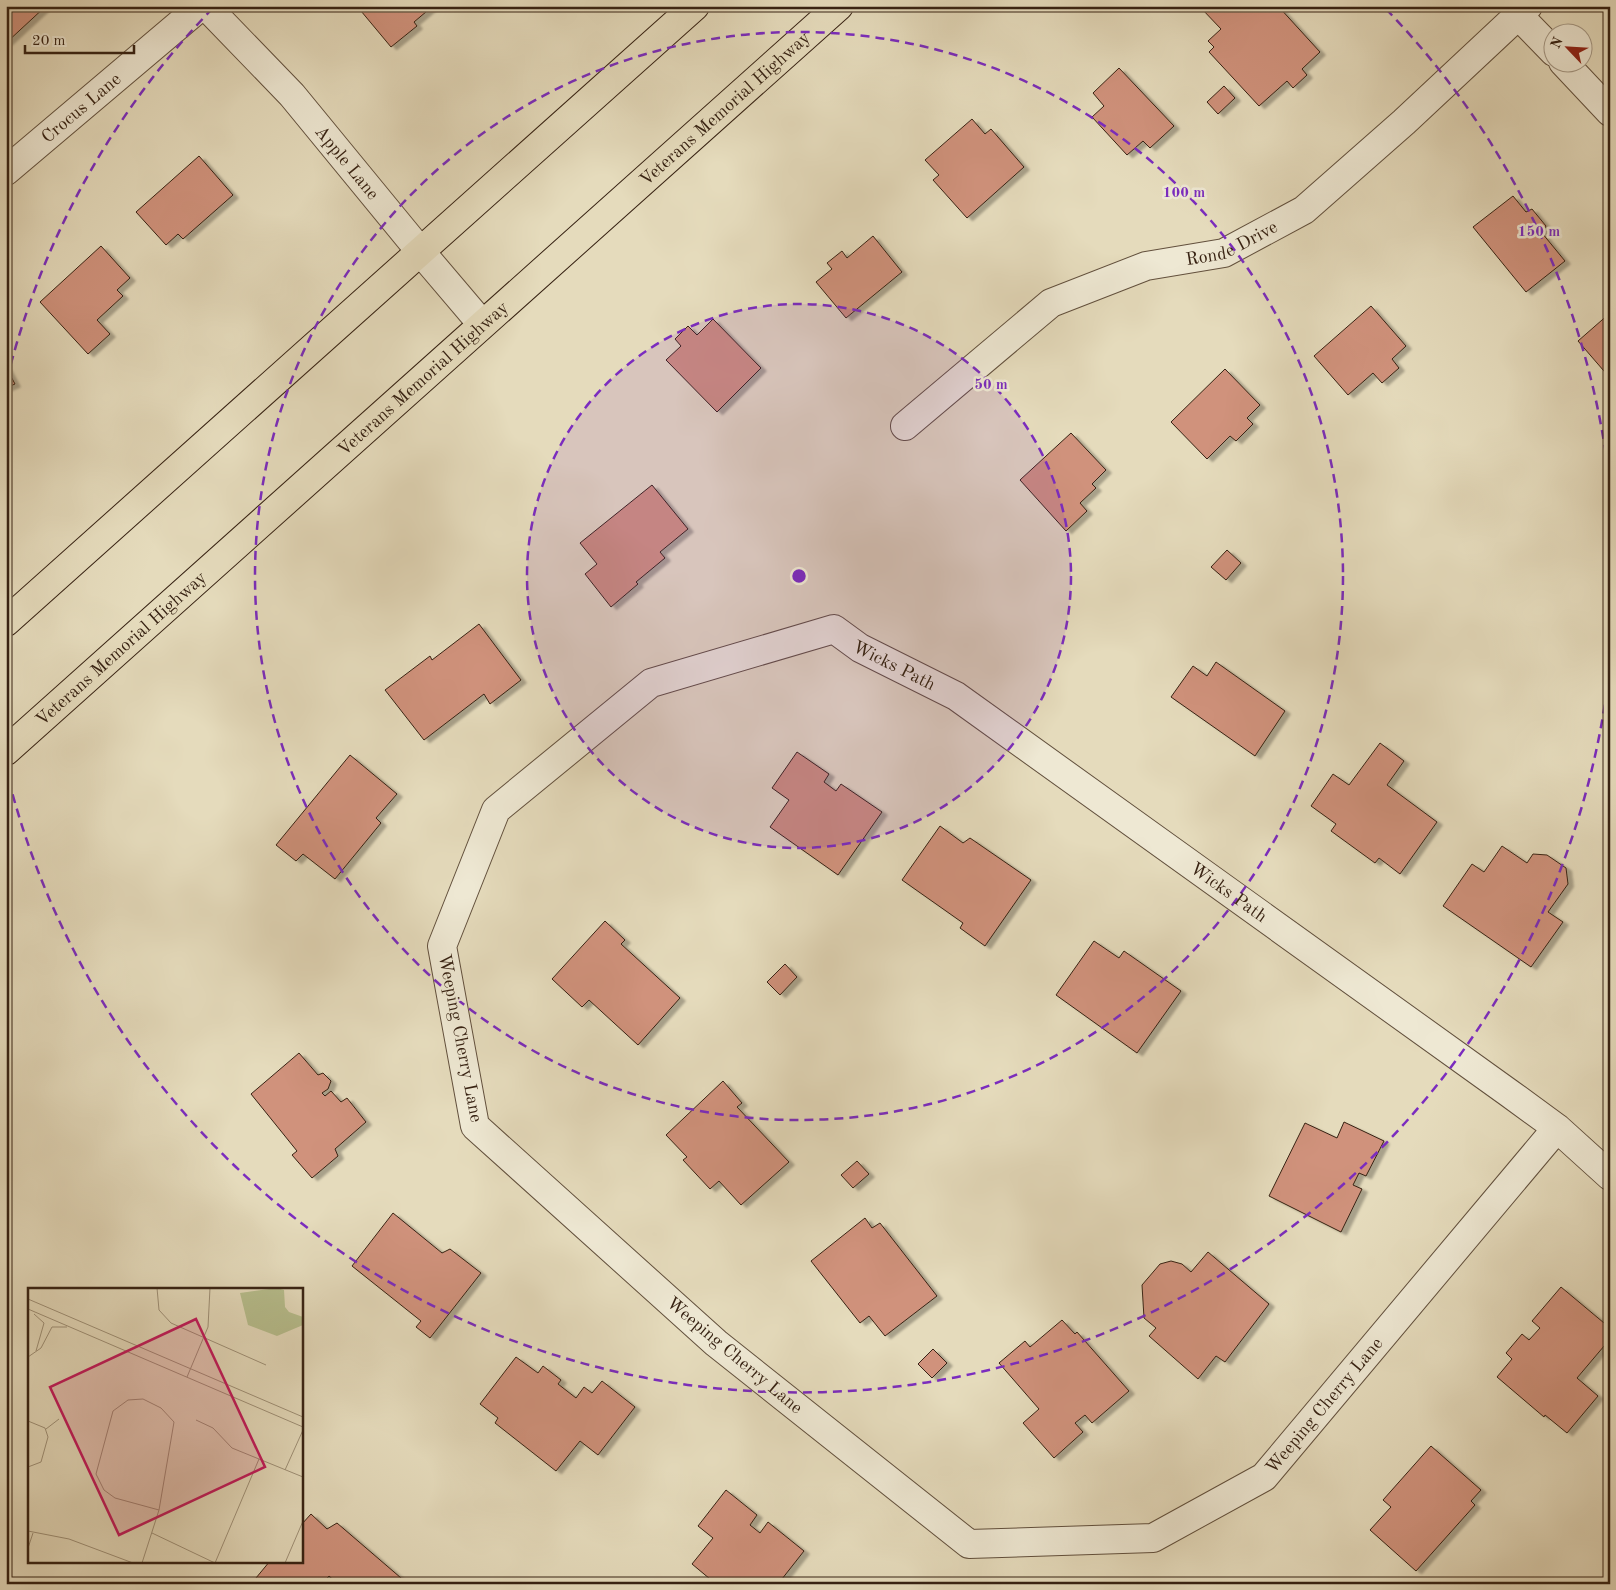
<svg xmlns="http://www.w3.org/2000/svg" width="1616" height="1590" font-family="'Old Standard TT',serif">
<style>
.building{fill:#d0927c;stroke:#372213;filter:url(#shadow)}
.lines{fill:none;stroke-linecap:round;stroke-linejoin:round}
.street-casing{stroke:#62503d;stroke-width:30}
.primary-casing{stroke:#372213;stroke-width:30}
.street{stroke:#eee8d3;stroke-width:28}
.primary{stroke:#e5dbbc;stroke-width:28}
.ring{fill:none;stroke:#7b2cbf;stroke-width:2.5;stroke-dasharray:9 6}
.labels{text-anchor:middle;stroke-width:5;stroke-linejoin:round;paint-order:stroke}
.street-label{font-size:18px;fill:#372213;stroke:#eee8d3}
.inset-road{fill:none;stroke:#9f9178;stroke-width:1}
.view{fill:#c2185b;fill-opacity:0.15;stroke:#c2185b;stroke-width:2.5}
.inset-edge{fill:none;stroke:#372213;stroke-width:2.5}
.centre{fill:#7b2cbf;stroke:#eee8d3;stroke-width:2.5}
.ring-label{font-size:15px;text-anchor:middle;font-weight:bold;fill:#7b2cbf;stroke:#eee8d3;stroke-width:5;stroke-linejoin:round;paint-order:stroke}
</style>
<defs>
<filter id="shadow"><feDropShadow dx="5.5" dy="3" stdDeviation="1" flood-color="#0004"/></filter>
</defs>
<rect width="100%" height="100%" fill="#e5dbbc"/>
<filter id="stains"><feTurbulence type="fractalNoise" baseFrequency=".004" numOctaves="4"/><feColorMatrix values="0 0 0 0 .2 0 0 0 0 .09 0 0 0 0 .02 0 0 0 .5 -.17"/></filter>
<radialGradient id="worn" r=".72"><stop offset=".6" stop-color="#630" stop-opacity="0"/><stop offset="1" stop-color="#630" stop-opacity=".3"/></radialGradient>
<!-- building -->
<g class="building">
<polygon points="6,6 46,6 6,43"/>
<polygon points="367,6 433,6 414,22 417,26 391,47 361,11"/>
<polygon points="1203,6 1278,6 1320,52 1302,69 1307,75 1293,88 1287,81 1259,106 1209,52 1214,47 1208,41 1221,29 1201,8"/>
<polygon points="1119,68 1174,126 1150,148 1143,141 1127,155 1092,117 1104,106 1093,93"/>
<polygon points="1224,86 1235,98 1218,114 1207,102"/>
<polygon points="972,119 985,134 991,129 1024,167 967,218 933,180 939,175 925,160"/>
<polygon points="199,156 233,195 183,239 178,234 166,245 136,212"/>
<polygon points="1513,196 1526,212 1532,209 1546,226 1542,233 1565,261 1526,292 1473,227"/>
<polygon points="873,236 902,272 846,318 816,282 832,269 827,263 842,251 847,258"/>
<polygon points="101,246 130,278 117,290 123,296 97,320 110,334 88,354 40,302"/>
<polygon points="1371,306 1406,346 1392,359 1399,368 1382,383 1373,373 1348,395 1314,356"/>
<polygon points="1610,313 1610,378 1578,341"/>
<polygon points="713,319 761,368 717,412 666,360 681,346 675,339 688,326 697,335"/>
<polygon points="6,367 15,384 6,388"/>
<polygon points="1225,369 1260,405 1247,418 1253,424 1236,441 1230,436 1207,459 1171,422"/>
<polygon points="1071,433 1106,470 1092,484 1096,488 1080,503 1087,511 1066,531 1020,480"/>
<polygon points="652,485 688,529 660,552 665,558 636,582 638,584 611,607 585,574 597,564 580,543"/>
<polygon points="1227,550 1241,563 1226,580 1211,567"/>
<polygon points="479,624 521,680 490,704 484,694 424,740 385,690 430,656 432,660"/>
<polygon points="1216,662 1285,711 1255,756 1171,697 1193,666 1207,676"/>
<polygon points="1380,743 1404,761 1387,785 1437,822 1400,874 1379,858 1375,863 1331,831 1336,824 1311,806 1333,774 1349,785"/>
<polygon points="797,752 829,774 824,782 836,791 841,784 882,812 838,875 770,827 789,800 772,788"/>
<polygon points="350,755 397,794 376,818 381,823 335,879 303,854 296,861 276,845"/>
<polygon points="940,826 963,843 970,838 1031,880 985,946 960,928 963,923 902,880"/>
<polygon points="1502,846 1527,863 1533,854 1547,855 1566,868 1568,884 1548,912 1563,922 1531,967 1443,906 1472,864 1484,872"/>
<polygon points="605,921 625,940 621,944 680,998 638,1045 589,1000 582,1007 552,979"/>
<polygon points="1094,941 1119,958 1124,951 1181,991 1137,1053 1056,995"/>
<polygon points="785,964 797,977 780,995 767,982"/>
<polygon points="299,1053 318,1075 323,1073 331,1081 328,1089 322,1093 325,1096 331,1091 341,1102 347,1098 366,1122 335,1149 338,1156 312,1178 292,1155 297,1151 251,1094"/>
<polygon points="723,1081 742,1103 737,1107 789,1162 741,1205 719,1181 710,1189 683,1160 687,1157 666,1135"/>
<polygon points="1344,1122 1384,1141 1366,1176 1359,1173 1353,1185 1362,1189 1341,1232 1269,1196 1305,1123 1337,1138"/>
<polygon points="857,1161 869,1174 853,1188 841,1175"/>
<polygon points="393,1213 442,1253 450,1249 481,1273 430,1338 416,1327 421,1321 352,1266"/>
<polygon points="865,1218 872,1228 880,1223 937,1296 885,1336 869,1316 860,1323 811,1261"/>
<polygon points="1208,1252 1269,1304 1225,1362 1216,1356 1198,1379 1149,1336 1156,1328 1144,1318 1142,1285 1160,1264 1171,1261 1182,1264 1191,1272"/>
<polygon points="1561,1287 1610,1328 1610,1339 1577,1378 1598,1396 1567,1433 1545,1415 1544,1417 1497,1377 1512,1359 1506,1353 1522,1334 1529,1340 1540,1328 1532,1321"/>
<polygon points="1062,1320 1075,1334 1077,1332 1129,1391 1092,1423 1085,1415 1075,1423 1083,1432 1054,1458 1023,1423 1039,1409 999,1363 1025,1341 1030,1347"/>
<polygon points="933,1349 947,1363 932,1378 918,1364"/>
<polygon points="516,1357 538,1373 543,1366 561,1380 558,1384 576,1398 584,1387 592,1393 602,1381 635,1407 598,1455 580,1441 556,1471 495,1423 498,1418 480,1404"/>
<polygon points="1431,1446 1481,1490 1471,1501 1475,1505 1416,1571 1370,1530 1391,1507 1383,1500"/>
<polygon points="726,1490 757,1515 750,1525 760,1533 768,1522 804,1551 778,1584 716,1584 692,1564 713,1538 698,1526"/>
<polygon points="311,1514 327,1529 337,1523 408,1584 338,1584 329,1576 322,1584 301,1584 296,1580 293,1584 251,1584 270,1561 301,1561 301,1525"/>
</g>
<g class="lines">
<!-- street casing -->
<g class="street-casing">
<g id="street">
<path id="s1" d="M206,6L292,95L420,251L482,324"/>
<polyline points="1518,15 1554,52"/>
<polyline points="1563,62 1610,112"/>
<path id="s2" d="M6,171L201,6"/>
<path id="s3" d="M905,426L1051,303L1146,266L1224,253L1304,210L1404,122L1528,6"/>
<path id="s4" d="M1557,1128L1264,1477L1153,1538L969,1544L716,1343L475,1126L442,946L496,810L651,683L834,629L860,648L956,696L1509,1093L1557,1128L1610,1176"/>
</g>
</g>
<!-- primary casing -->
<g class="primary-casing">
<g id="primary">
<polyline points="6,622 695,6"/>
<path id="s5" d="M6,751L839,6"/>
</g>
</g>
<!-- street -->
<use href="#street" class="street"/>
<!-- primary -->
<use href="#primary" class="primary"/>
</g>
<!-- distance rings -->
<circle cx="799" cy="576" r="272" fill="#7b2cbf" fill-opacity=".12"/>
<g class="ring">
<circle cx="799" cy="576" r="272"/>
<circle cx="799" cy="576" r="544"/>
<path d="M1609 675A816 816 0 0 1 7 773M7 379A816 816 0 0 1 212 9M1386 9A816 816 0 0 1 1609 477"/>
</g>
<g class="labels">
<!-- street labels -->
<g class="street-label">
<text dy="6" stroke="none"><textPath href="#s2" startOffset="98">Crocus Lane</textPath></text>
<text dy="6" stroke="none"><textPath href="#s5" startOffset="964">Veterans Memorial Highway</textPath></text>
<text dy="6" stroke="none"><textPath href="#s1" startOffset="211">Apple Lane</textPath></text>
<text dy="6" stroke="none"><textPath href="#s3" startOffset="382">Ronde Drive</textPath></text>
<text dy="6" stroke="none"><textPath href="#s5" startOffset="559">Veterans Memorial Highway</textPath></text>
<text dy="6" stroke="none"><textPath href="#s5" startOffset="154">Veterans Memorial Highway</textPath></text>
<text dy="6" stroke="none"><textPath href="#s4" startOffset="2205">Wicks Path</textPath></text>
<text dy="6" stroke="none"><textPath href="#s4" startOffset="2610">Wicks Path</textPath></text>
<text transform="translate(461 1038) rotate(79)" y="6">Weeping Cherry Lane</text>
<text transform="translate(735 1355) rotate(40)" y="6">Weeping Cherry Lane</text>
<text transform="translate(1324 1405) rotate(-50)" y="6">Weeping Cherry Lane</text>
</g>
</g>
<!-- overview -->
<g transform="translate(28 1288)">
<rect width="275" height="275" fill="#e5dbbc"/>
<path d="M249,0L256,2L257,19L261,24L275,29V37L249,48L220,37L212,5Z" fill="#b7bf8e"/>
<path class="inset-road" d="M129,0L131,22L143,35L238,77M0,11L275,129M0,21L275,139M6,26L16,35L8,63M0,69L13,60L24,39H39M159,89L180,39L182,0M168,132L185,140L204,160L275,189M0,133L17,140L20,149L13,174L0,179M18,141L31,131M257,182L275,142M0,243L41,251L105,275M124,245L187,275M0,260L5,245M114,275L131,222L146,134L133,120L115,111L100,112L85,123L68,186L76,202L87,210L131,222M187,275L231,171M257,275L275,233"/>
<path class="view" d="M168,31L237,179L91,247L22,99Z"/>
<rect width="275" height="275" class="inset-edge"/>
</g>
<circle cx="799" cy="576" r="8" class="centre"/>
<g class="ring-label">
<text x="1184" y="197">100 m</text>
<text x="1539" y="236">150 m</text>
<text x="991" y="389">50 m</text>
</g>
<!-- margin -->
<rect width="1616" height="1590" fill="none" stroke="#e5dbbc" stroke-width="25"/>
<rect x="8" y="8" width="1601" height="1575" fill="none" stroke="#372213" stroke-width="2.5"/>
<rect x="12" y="12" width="1591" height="1565" fill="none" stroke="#372213"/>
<!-- north arrow -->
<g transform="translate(1568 48) rotate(295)"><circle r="24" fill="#eee8d3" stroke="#a59986"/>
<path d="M0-4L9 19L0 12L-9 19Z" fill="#8f2418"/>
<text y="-8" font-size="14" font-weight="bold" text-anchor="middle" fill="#372213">N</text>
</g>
<!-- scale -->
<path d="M25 45v8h109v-8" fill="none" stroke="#372213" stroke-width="2.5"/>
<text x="32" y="45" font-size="15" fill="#372213" stroke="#eee8d3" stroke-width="4" paint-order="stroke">20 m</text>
<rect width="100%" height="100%" filter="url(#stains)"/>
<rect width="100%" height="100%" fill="url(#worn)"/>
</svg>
